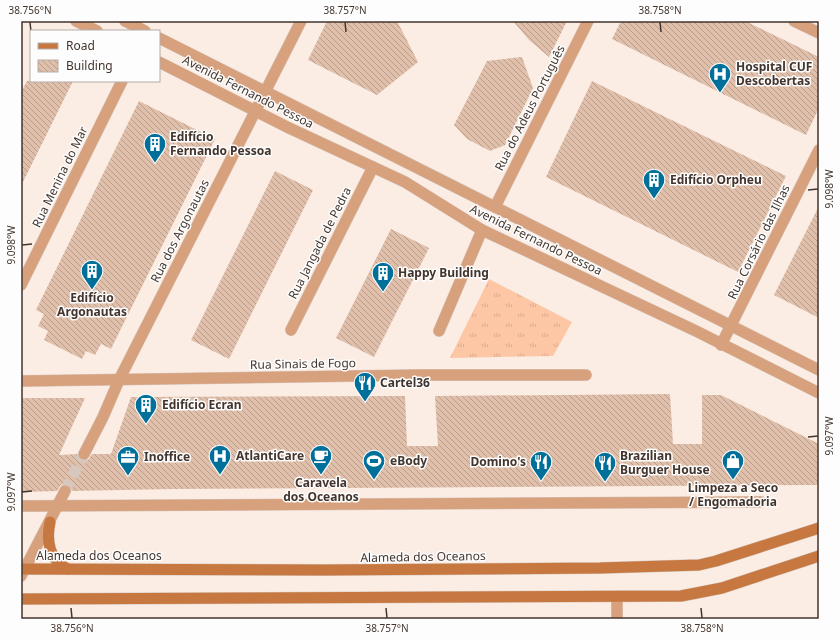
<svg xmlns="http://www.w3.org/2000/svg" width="840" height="640" font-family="'Noto Sans',sans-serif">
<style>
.grass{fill:url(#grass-tufts)}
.building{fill:url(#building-back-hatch)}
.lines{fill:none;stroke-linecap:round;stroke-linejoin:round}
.minor-tunnel{stroke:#d6c8bf;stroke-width:11;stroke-dasharray:11 5.5;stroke-linecap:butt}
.pedestrian-casing{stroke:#d6c8bf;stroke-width:12}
.minor-casing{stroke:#d6c8bf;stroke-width:12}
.tertiary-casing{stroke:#d6c8bf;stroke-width:12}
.secondary-casing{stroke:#d6c8bf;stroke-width:12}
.pedestrian{stroke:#d8a17e;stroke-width:11}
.minor{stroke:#d8a17e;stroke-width:11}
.tertiary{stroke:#d8a17e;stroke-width:11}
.secondary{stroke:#c77840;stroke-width:11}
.ticks{fill:none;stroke:#43352d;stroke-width:1.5}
.labels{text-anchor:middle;stroke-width:3;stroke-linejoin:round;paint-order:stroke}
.poi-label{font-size:12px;font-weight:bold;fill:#43352d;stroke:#fdfdfd;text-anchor:start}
.street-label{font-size:12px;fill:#43352d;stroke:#fdfdfd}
.neatline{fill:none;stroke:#43352d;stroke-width:1.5}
.ticks-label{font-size:10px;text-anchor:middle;fill:#43352d}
</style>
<defs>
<pattern id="grass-tufts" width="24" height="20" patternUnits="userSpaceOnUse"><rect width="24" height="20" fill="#fdc6a4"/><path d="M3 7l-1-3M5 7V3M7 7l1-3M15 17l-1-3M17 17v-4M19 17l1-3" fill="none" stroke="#daab8e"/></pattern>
<pattern id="building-back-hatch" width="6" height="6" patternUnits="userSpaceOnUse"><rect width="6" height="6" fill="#e1c0ab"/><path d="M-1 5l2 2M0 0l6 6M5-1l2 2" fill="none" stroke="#b89d8c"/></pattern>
</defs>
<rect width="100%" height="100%" fill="#fbede4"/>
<!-- grass -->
<polygon class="grass" points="489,279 572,322 553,356 450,358"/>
<!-- building -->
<g class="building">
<polygon points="327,21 397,21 418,62 377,95 308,60"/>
<polygon points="513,21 567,21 549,57 529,40"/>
<polygon points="621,21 745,21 819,57 819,108 806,135 612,39"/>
<polygon points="522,57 533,88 505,145 490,151 467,139 454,125 487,61"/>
<polygon points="27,81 73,81 21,186 21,92"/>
<polygon points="592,81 786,176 738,272 546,177"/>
<polygon points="139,101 215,139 111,349 101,344 95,355 86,351 82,359 44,340 48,331 38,326 44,314 36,310"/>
<polygon points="275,171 313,190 229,359 191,340"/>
<polygon points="819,206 819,318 774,295"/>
<polygon points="391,229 429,248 374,357 336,338"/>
<polygon points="670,394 673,444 702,444 702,395 721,395 819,444 819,485 173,489 72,491 71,487 65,484 61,485 57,491 21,492 21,398 85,398 59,455 77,454 78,458 84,461 88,460 92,454 111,454 131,397 405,396 407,446 438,446 435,396"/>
</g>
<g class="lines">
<!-- minor-tunnel -->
<polyline class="minor-tunnel" points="65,491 84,454"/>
<!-- pedestrian casing -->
<g class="pedestrian-casing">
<g id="pedestrian">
<polyline points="495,207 588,21"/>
<polyline points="21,506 761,502"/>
</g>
</g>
<!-- minor casing -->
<g class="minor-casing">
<g id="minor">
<polyline points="794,21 819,33"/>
<polyline points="21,285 122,81"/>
<polyline points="291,330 373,167"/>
<polyline points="439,331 482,230"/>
<polyline points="721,345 819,150"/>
<polyline points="21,381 421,375 586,375"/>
<polyline points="84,454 103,417 119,380 301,21"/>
<polyline points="21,576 65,491"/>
<polyline points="617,597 617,619"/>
</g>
</g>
<!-- tertiary casing -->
<g class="tertiary-casing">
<g id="tertiary">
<polyline points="76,21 97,31"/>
<polyline points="125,21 145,31"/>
<polyline points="159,38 819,370"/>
<polyline points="159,62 287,127 405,182 482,230 696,331 819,393"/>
</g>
</g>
<!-- secondary casing -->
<g class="secondary-casing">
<g id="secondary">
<path d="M50,522C46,540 49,561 68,569"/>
<polyline points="21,569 325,570 600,568 699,565 716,561 819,528"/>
<polyline points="21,599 681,596 722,588 819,556"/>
</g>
</g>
<!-- pedestrian -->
<use href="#pedestrian" class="pedestrian"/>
<!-- minor -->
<use href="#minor" class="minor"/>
<!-- tertiary -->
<use href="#tertiary" class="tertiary"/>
<!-- secondary -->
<use href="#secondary" class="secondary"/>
</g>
<!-- ticks -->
<path class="ticks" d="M30,22L31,32M345,22L346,32M660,22L661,32M808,190L818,189M22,245L32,244M808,437L818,436M22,492L32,491M71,608L72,618M386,608L387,618M701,608L702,618"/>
<!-- icons -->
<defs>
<g id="hospital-pin" transform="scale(1.15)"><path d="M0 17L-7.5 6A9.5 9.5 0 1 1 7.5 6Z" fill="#00709b" stroke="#fdfdfd"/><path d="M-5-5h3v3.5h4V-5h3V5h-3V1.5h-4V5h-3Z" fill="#fff"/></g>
<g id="building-pin" transform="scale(1.15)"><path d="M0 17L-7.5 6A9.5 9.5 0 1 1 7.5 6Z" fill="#00709b" stroke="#fdfdfd"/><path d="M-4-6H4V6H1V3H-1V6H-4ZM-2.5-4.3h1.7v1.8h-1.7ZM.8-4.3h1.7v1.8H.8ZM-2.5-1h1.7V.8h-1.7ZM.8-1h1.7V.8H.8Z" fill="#fff"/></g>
<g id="restaurant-pin" transform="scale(1.15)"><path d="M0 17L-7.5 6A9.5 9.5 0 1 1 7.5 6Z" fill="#00709b" stroke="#fdfdfd"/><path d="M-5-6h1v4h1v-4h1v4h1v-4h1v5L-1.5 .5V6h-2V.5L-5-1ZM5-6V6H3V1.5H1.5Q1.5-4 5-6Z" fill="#fff"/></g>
<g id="cafe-pin" transform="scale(1.15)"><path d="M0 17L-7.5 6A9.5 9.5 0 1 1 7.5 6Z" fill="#00709b" stroke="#fdfdfd"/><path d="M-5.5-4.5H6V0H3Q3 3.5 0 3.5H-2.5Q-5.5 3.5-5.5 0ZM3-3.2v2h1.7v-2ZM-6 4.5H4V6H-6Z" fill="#fff"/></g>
<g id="office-pin" transform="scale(1.15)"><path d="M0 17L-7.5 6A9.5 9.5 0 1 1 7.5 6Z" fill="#00709b" stroke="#fdfdfd"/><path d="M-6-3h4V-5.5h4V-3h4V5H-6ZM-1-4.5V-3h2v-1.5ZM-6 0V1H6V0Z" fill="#fff"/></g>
<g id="stadium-pin" transform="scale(1.15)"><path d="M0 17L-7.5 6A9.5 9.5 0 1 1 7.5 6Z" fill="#00709b" stroke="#fdfdfd"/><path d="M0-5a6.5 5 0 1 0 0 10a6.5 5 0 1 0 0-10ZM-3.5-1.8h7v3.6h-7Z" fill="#fff"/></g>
<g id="shop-pin" transform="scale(1.15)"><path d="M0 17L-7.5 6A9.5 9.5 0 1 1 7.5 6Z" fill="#00709b" stroke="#fdfdfd"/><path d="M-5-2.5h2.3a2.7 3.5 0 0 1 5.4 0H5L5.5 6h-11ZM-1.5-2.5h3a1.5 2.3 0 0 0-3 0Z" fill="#fff"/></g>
</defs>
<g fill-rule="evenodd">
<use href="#hospital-pin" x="720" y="74"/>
<use href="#building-pin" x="155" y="144"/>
<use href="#building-pin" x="654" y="180"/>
<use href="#building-pin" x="92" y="271"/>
<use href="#building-pin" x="383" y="273"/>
<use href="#restaurant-pin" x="365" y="383"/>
<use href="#building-pin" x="146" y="405"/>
<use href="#hospital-pin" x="220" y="456"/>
<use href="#cafe-pin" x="321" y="456"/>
<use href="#office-pin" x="128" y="457"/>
<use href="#stadium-pin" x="374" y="461"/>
<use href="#shop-pin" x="733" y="461"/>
<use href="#restaurant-pin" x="541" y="462"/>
<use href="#restaurant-pin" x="605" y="463"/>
</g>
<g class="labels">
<!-- poi labels -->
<g class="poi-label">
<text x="736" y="71">Hospital CUF<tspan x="736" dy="14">Descobertas</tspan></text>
<text x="170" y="141">Edifício<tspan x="170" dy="14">Fernando Pessoa</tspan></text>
<text x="670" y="184">Edifício Orpheu</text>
<text x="398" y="277">Happy Building</text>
<text x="92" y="302" text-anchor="middle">Edifício<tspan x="92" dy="14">Argonautas</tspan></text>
<text x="380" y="387">Cartel36</text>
<text x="162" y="409">Edifício Ecran</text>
<text x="236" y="460">AtlantiCare</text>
<text x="620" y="460">Brazilian<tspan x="620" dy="14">Burguer House</tspan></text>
<text x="144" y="461">Inoffice</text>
<text x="390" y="465">eBody</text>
<text x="526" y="466" text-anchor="end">Domino's</text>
<text x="321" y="487" text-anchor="middle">Caravela<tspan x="321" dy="14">dos Oceanos</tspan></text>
<text x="733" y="492" text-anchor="middle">Limpeza a Seco<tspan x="733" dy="14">/ Engomadoria</tspan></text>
</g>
<!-- street labels -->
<g class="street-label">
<text transform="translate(248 92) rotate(27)" y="4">Avenida Fernando Pessoa</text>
<text transform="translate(530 108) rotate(-63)" y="4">Rua do Adeus Português</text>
<text transform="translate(60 177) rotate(-64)" y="4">Rua Menina do Mar</text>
<text transform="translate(180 231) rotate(-63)" y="4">Rua dos Argonautas</text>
<text transform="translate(536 240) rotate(26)" y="4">Avenida Fernando Pessoa</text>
<text transform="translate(759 242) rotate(-64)" y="4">Rua Corsário das Ilhas</text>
<text transform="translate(320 243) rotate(-63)" y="4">Rua Jangada de Pedra</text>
<text transform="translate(303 364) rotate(-1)" y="4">Rua Sinais de Fogo</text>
<text x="99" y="560">Alameda dos Oceanos</text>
<text transform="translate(423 557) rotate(-1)" y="4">Alameda dos Oceanos</text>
</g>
</g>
<!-- border -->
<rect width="840" height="640" fill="none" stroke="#fdfdfd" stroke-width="44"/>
<!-- legend -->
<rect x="30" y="30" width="130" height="52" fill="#fdfdfd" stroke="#b3adaa"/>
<rect x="38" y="43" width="20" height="6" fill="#c77840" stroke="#b3adaa"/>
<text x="66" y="50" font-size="12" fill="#43352d">Road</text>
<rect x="38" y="60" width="20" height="12" fill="url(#building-back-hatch)" stroke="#b3adaa"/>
<text x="66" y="70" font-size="12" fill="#43352d">Building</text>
<rect x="22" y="22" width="796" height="596" class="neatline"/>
<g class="ticks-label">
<text x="30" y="14">38.756°N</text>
<text x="345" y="14">38.757°N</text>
<text x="660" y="14">38.758°N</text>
<text transform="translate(829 189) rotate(-90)" y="4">9.098°W</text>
<text transform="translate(11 245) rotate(-90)" y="4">9.098°W</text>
<text transform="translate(829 436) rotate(-90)" y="4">9.097°W</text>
<text transform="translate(11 492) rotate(-90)" y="4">9.097°W</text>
<text x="72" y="632">38.756°N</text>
<text x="387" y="632">38.757°N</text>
<text x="702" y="632">38.758°N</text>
</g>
</svg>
